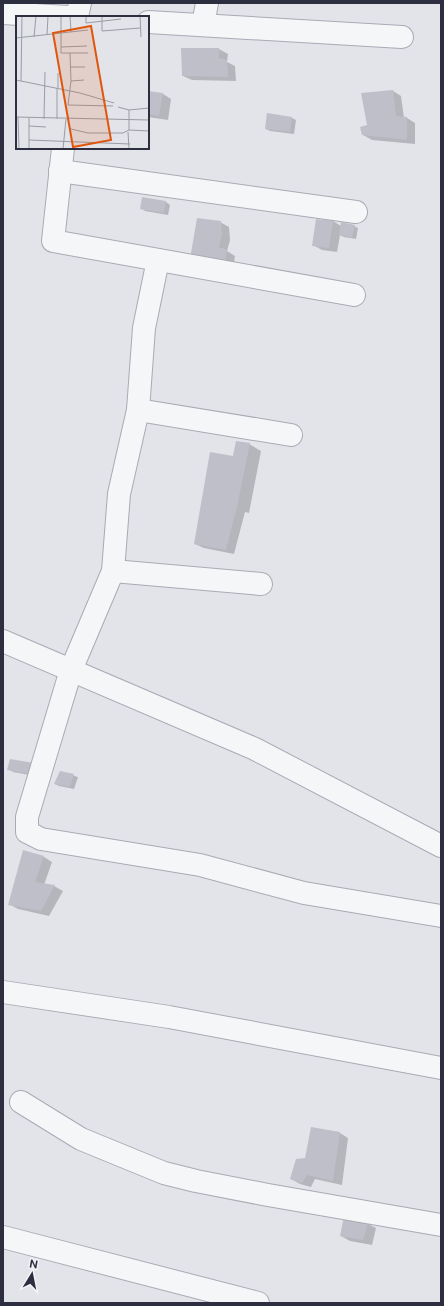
<svg xmlns="http://www.w3.org/2000/svg" width="444" height="1306" font-family="'Public Sans',sans-serif">
<style>
.shadow{fill:#0003}
.building{fill:#bebfc9}
.lines{fill:none;stroke-linecap:round;stroke-linejoin:round}
.minor-casing{stroke:#a9aab4;stroke-width:24}
.minor{stroke:#f5f6f8;stroke-width:22}
.inset-road{fill:none;stroke:#9a9ca6;stroke-width:1}
.view{fill:#df570f;fill-opacity:0.15;stroke:#df570f;stroke-width:2}
.inset-edge{fill:none;stroke:#2d2f40;stroke-width:2}
</style>
<rect width="100%" height="100%" fill="#e3e4ea"/>
<!-- shadow -->
<g class="shadow">
<polygon points="182,49 219,49 228,54 227,62 235,66 236,81 192,80 183,76"/>
<polygon points="393,91 401,96 404,118 407,118 415,123 415,144 372,140 363,135 368,125"/>
<polygon points="148,92 163,94 171,99 168,120 148,117"/>
<polygon points="268,115 292,118 296,120 294,134 270,131 266,129"/>
<polygon points="143,198 166,202 170,205 168,215 145,211 141,208"/>
<polygon points="317,220 333,221 341,226 354,226 358,228 356,239 344,237 340,235 337,252 322,250 313,245"/>
<polygon points="220,222 229,227 230,240 227,251 235,256 233,268 199,263"/>
<polygon points="249,444 261,451 249,513 245,512 234,554 204,548 195,544 234,458"/>
<polygon points="11,760 35,776 13,772 9,769"/>
<polygon points="61,772 78,777 74,789 59,786 55,784"/>
<polygon points="24,852 44,857 52,862 44,885 54,886 63,891 49,916 18,909 9,904"/>
<polygon points="340,1133 348,1138 342,1185 315,1179 311,1187 300,1184 291,1179 306,1159"/>
<polygon points="345,1218 368,1224 376,1228 372,1245 350,1241 341,1236"/>
</g>
<!-- building -->
<g class="building">
<polygon points="181,48 219,48 219,58 227,60 228,77 182,76"/>
<polygon points="393,90 396,116 407,117 407,140 362,135 360,127 367,125 361,93"/>
<polygon points="148,91 163,93 159,116 148,114"/>
<polygon points="267,113 292,117 290,132 265,129"/>
<polygon points="142,197 166,201 164,213 140,209"/>
<polygon points="197,218 221,221 222,234 219,247 227,250 225,264 190,259"/>
<polygon points="316,219 333,221 329,248 312,246"/>
<polygon points="341,222 355,225 352,238 339,235"/>
<polygon points="236,441 250,443 237,507 226,550 194,544 210,452 233,456"/>
<polygon points="10,759 34,763 31,774 7,770"/>
<polygon points="60,771 74,774 70,787 54,784"/>
<polygon points="23,850 44,856 35,882 55,885 41,911 8,905"/>
<polygon points="311,1127 340,1132 333,1181 307,1175 302,1183 290,1179 296,1159 305,1158"/>
<polygon points="344,1216 368,1223 363,1240 340,1236"/>
</g>
<g class="lines">
<!-- minor casing -->
<g class="minor-casing">
<g id="minor">
<polyline points="3,13 67,17"/>
<polyline points="77,17 80,3"/>
<polyline points="148,22 402,37"/>
<polyline points="203,25 207,3"/>
<polyline points="63,148 53,241 354,295"/>
<polyline points="60,171 356,212"/>
<polyline points="158,260 144,328 138,410 119,494 113,571 71,670 27,817 27,832 41,839 200,865 304,893 441,916"/>
<polyline points="138,410 291,435"/>
<polyline points="113,571 261,584"/>
<polyline points="3,641 255,749 441,846"/>
<polyline points="3,992 169,1017 441,1068"/>
<polyline points="21,1102 81,1139 164,1173 196,1181 268,1195 441,1225"/>
<polyline points="3,1237 258,1303"/>
</g>
</g>
<!-- minor -->
<use href="#minor" class="minor"/>
</g>
<!-- overview -->
<g transform="translate(16 16)">
<rect width="133" height="133" fill="#e3e4ea"/>
<path class="inset-road" d="M45,0V37H72M54,0L55,16M70,0V7L105,3M86,0V15L124,12M124,0L125,21M31,19L32,0M18,21L20,0M0,22L72,14M45,31L71,30M54,37L55,65L52,89L97,90M55,51H69M0,64L64,77L98,87M5,65L6,0M55,65L68,64M41,72V103M42,72V57M102,91L113,94V114L133,115M113,94L133,92M0,101L133,104M2,101L3,133M28,103L29,56M13,110L30,111M55,113L72,117H107L113,114M112,116L113,133M13,124L114,128M13,133V102M47,133L50,103"/>
<path class="view" d="M75,10L95,124L57,131L37,17Z"/>
<rect width="133" height="133" class="inset-edge"/>
</g>
<!-- border -->
<rect width="444" height="1306" fill="none" stroke="#2d2f40" stroke-width="8"/>
<!-- north arrow -->
<g transform="translate(32 1274) rotate(10)" stroke="#f3f3f7" stroke-width="3" paint-order="stroke">
<path d="M0-3L7 15L0 10L-7 15Z" fill="#2d2f40"/>
<text y="-6" font-size="11" font-weight="bold" text-anchor="middle" fill="#2d2f40">N</text>
</g>
</svg>
